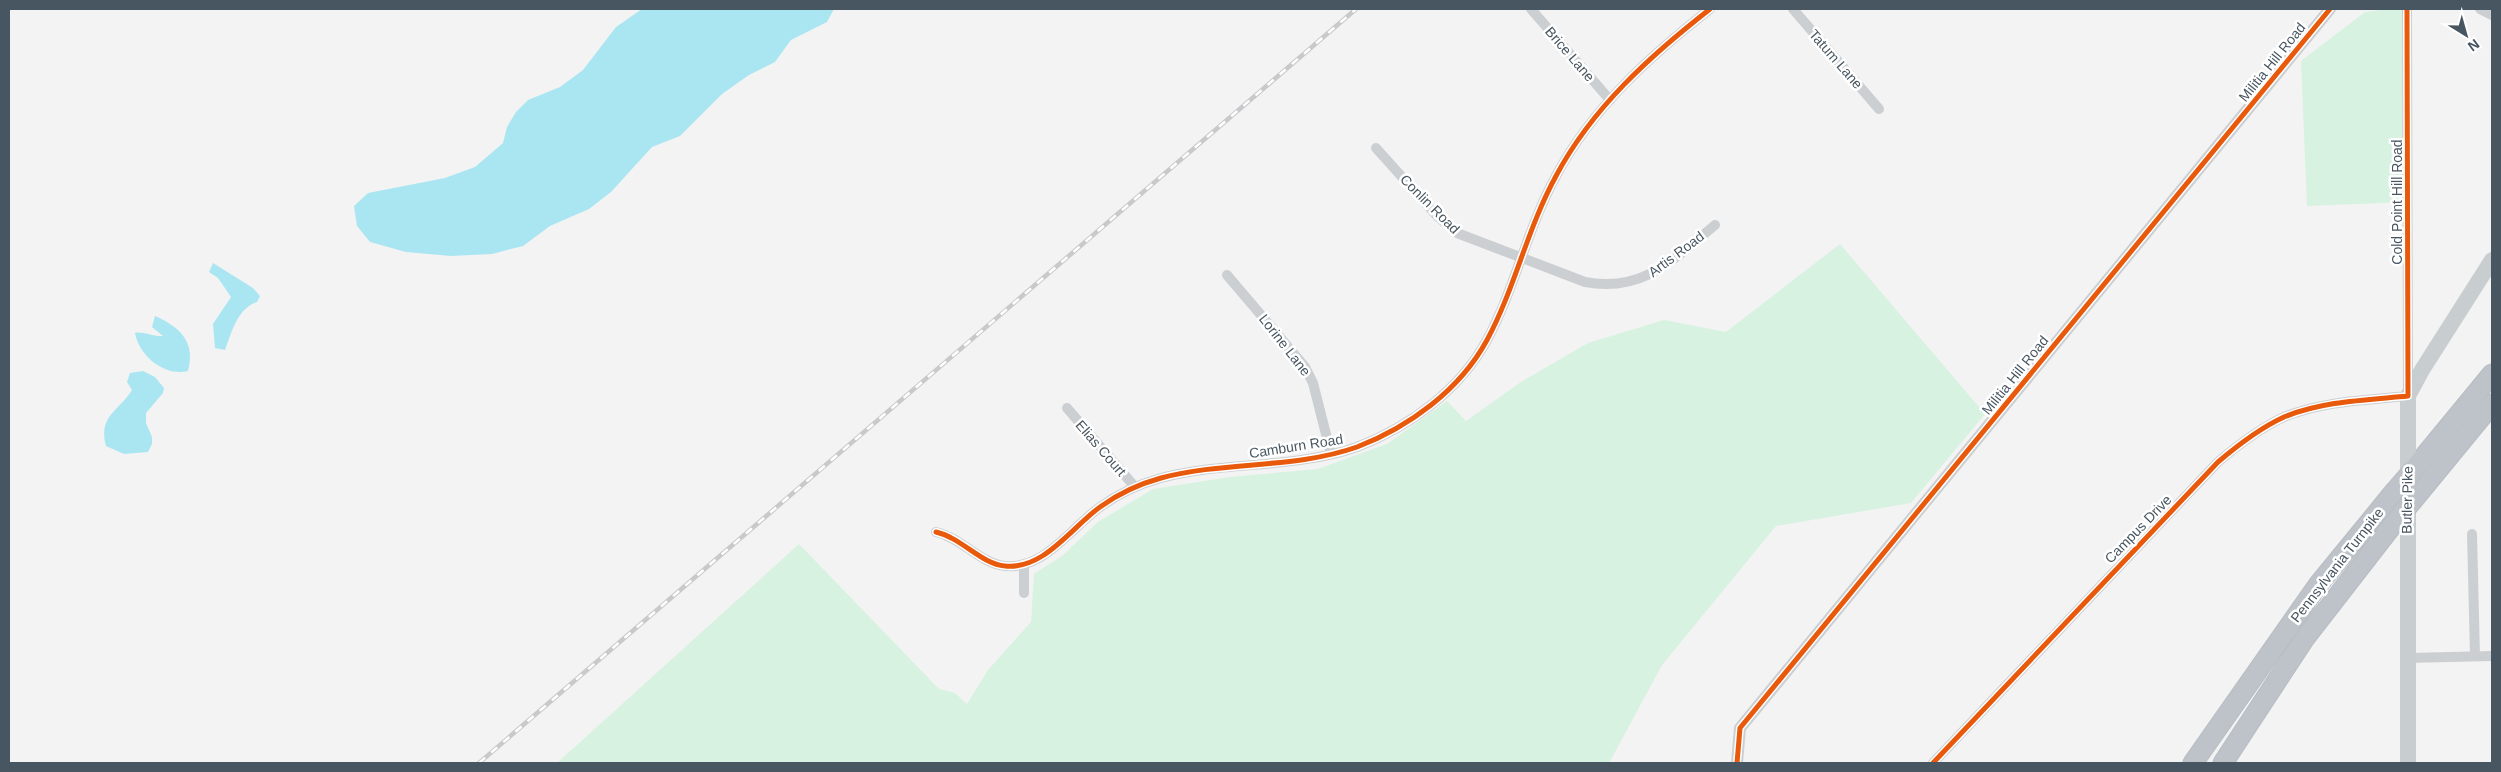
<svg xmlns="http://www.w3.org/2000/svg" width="2501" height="772" font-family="Arial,sans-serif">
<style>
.green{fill:#d7f2e0}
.water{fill:#aae6f2}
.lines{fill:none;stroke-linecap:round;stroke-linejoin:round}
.motorway-casing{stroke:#b7bdc3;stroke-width:21}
.minor{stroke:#cccfd2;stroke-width:10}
.tertiary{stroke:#cccfd2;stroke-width:12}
.primary{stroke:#c8cdd0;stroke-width:16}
.motorway{stroke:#bdc3c8;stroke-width:19}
.rail-casing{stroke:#c8c9cb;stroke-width:4.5}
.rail{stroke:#fff;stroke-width:2.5;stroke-dasharray:8;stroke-linecap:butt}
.motorway-bridge-casing{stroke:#b7bdc3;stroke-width:21;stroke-linecap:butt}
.motorway-bridge{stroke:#bdc3c8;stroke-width:19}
.cycleway-casing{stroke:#fff;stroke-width:8}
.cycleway{stroke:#e8590c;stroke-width:5}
.labels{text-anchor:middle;stroke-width:5;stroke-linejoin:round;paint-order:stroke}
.street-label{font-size:14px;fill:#485661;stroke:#fff}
</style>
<rect width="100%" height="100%" fill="#f3f3f3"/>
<!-- green -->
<g class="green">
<polygon points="2389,9 2407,9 2408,202 2307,206 2301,61 2365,12"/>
<polygon points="1840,244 1985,414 1911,503 1776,526 1662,665 1609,763 557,763 799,544 939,689 955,693 967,704 988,670 1031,622 1034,574 1062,556 1098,522 1153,489 1230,477 1318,469 1387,444 1447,401 1466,421 1521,382 1588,343 1664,320 1726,332"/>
</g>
<!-- water -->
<g class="water">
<polygon points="642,9 834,9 827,22 791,40 775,62 749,75 722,94 680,136 652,147 611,192 589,209 550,226 523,246 492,254 451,256 406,252 370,242 357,226 354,206 368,193 445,178 475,167 503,143 507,127 516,112 528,100 560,87 583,70 616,27"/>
<path d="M213,263L253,288L260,296L257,302C237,309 232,332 225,350L215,348L213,324L231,297L218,278L209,272Z"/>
<path d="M155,316C180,327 196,342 188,371C165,377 139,356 135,333C143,331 153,337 163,336L152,327Z"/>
<path d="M143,371L155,377L164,388L163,393L146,413V423L152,437V444L148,452L124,454L106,446C98,416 118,412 132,390L127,382L130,373Z"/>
</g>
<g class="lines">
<!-- motorway casing -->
<g class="motorway-casing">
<g id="motorway">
<polyline points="2413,470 2492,374"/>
<polyline points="2414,499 2492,404"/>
<polyline points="2193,763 2318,585 2394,492"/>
<polyline points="2223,763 2305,638 2395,522"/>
</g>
</g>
<!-- minor -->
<g class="minor">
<polyline points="1531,9 1610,100"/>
<polyline points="1793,9 1879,109"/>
<polyline points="2480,9 2492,15"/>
<path d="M1376,148L1437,216L1457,233L1585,282C1643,293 1674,259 1715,225"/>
<polyline points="1227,275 1305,367 1313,383 1331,454"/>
<polyline points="1067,408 1135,487"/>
<path d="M936,532C962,538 981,564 1005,566C1044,570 1072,527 1100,507C1118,494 1139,484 1161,478C1224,461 1295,469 1357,447C1409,427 1460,390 1487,340C1515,288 1527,229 1556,176C1592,108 1650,56 1710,9"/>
<polyline points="2472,534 2475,656"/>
<polyline points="1024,565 1024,593"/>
<polyline points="2407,658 2492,656"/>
<path d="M1933,763L2218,462C2238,445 2260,428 2284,417C2323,401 2367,400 2408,396L2407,9"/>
</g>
<!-- tertiary -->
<polyline class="tertiary" points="1737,763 1740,728 2330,9"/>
<!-- primary -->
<polyline class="primary" points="2408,763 2408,396 2422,370 2492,260"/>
<!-- motorway -->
<use href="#motorway" class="motorway"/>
<!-- rail casing -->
<g class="rail-casing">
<polyline id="rail" points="479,763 1356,9"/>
</g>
<!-- rail -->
<use href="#rail" class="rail"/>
<!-- motorway-bridge casing -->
<g class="motorway-bridge-casing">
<g id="motorway-bridge">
<polyline points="2394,492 2413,470"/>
<polyline points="2395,522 2414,499"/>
</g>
</g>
<!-- motorway-bridge -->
<use href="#motorway-bridge" class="motorway-bridge"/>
<!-- cycleway casing -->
<g class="cycleway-casing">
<g id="cycleway">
<path d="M936,532C962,538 981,564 1005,566C1044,570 1072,527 1100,507C1118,494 1139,484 1161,478C1224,461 1295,469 1357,447C1409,427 1460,390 1487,340C1515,288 1527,229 1556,176C1592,108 1650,56 1710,9"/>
<polyline points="1737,763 1740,728 2330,9"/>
<path d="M1933,763L2218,462C2238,445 2260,428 2284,417C2323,401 2367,400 2408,396L2407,9"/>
</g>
</g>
<!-- cycleway -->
<use href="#cycleway" class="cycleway"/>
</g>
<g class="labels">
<!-- street labels -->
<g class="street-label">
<text transform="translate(1570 54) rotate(49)" y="5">Brice Lane</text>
<text transform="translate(1836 59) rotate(49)" y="5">Tatum Lane</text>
<text transform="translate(2272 62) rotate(-51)" y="5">Militia Hill Road</text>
<text transform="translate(2397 202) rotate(-90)" y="5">Cold Point Hill Road</text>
<text transform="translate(1430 204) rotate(45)" y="5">Conlin Road</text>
<text transform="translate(1676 254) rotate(-37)" y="5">Artis Road</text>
<text transform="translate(1285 345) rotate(52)" y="5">Lorine Lane</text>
<text transform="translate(2015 375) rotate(-51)" y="5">Militia Hill Road</text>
<text transform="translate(1296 446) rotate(-9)" y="5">Camburn Road</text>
<text transform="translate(1101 448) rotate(49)" y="5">Elias Court</text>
<text transform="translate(2407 500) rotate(-89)" y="5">Butler Pike</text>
<text transform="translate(2138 529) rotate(-46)" y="5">Campus Drive</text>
<text transform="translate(2337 565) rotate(-52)" y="5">Pennsylvania Turnpike</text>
</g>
</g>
<!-- border -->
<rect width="2501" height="772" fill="none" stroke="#485661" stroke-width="20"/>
<!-- north arrow -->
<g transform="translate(2466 35) rotate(143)" stroke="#ffffff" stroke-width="4" paint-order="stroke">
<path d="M0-4L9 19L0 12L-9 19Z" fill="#485661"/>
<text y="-8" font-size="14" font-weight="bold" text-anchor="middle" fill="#485661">N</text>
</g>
</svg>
